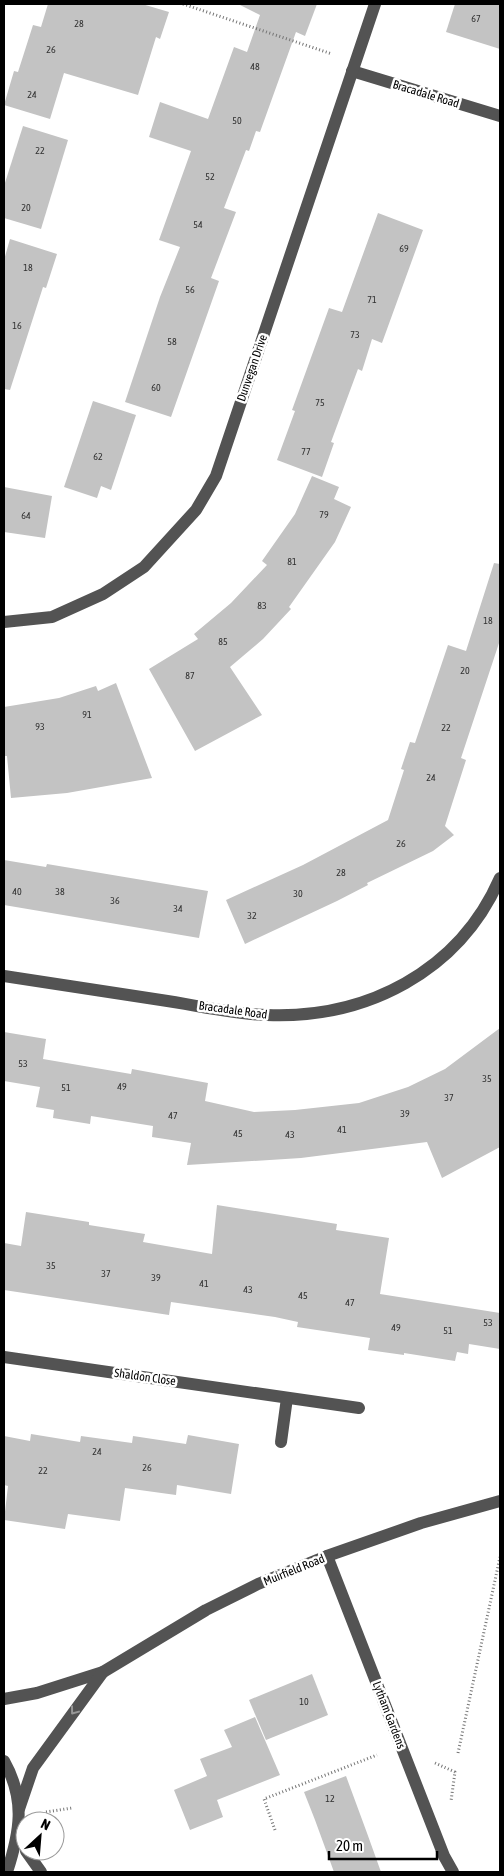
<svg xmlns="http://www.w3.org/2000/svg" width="504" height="1876" font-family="'Asap Condensed',sans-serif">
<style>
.building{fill:#c3c3c3}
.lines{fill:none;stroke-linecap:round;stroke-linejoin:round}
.path{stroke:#757575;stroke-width:3;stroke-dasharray:1 2.5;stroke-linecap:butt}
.minor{stroke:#535353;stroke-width:12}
.oneway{stroke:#989898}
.labels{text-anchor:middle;stroke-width:5;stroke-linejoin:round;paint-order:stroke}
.number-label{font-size:10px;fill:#313131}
.street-label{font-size:12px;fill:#000;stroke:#fff}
</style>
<rect width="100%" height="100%" fill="#fff"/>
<!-- building -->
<g class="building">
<polygon points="48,4 142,4 169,12 160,39 156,37 138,95 64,73 50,119 4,105 14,71 18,72 33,25 41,27"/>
<polygon points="238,4 317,4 305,36 296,32 260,132 256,131 249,151 246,150 224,208 236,212 211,278 219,281 171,417 125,402 160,297 180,247 159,240 191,151 149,137 160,102 208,119 234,47 247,52 260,15"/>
<polygon points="455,4 500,4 500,49 446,32"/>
<polygon points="23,126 68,140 41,229 4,218 4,186"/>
<polygon points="378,213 423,230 382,343 372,339 362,371 358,369 331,442 334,443 322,477 277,460 295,411 292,410 329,308 342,312"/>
<polygon points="10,239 57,254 46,288 43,287 10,390 4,389 4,260"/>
<polygon points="93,401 136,415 111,490 101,486 97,498 64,487"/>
<polygon points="312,476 339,487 334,499 351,507 335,542 289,607 291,609 263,639 230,667 262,715 195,751 149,669 198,639 194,634 231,603 267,565 262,561 295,514"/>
<polygon points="4,487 52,496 45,538 4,532"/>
<polygon points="494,563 500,564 500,640 461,758 466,760 445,826 454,835 433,851 367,883 368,885 337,901 245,944 226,900 303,865 388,820 404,770 401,769 410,742 415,743 448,645 466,651"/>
<polygon points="116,683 152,778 67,793 11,798 7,756 4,756 4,707 59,698 96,686 98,691"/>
<polygon points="4,860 46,867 47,864 208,891 199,938 4,905"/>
<polygon points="500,1028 500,1147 442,1178 427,1142 301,1158 187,1165 191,1143 152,1137 153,1126 91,1116 90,1124 53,1118 54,1110 36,1107 40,1087 4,1081 4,1032 46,1039 43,1059 131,1074 132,1069 208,1083 205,1101 254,1112 295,1110 359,1103 408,1087 445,1069"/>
<polygon points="217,1205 337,1224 336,1230 389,1238 380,1294 500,1313 500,1349 469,1344 468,1354 457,1352 455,1361 404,1353 404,1355 368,1350 370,1338 297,1327 298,1322 275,1317 171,1302 169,1315 4,1290 4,1243 21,1246 26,1212 89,1222 89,1225 145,1234 143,1242 212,1254"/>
<polygon points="31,1434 80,1442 81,1436 132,1443 133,1436 186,1444 188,1435 239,1444 231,1494 177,1485 176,1495 125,1488 120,1521 68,1514 65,1529 4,1520 8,1486 4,1485 4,1436 30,1441"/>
<polygon points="312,1674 328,1715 266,1740 249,1700"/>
<polygon points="255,1717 280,1775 217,1800 223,1817 190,1830 174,1790 207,1776 200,1759 232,1747 224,1730"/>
<polygon points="346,1776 367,1833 381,1872 334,1872 315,1820 304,1792"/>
</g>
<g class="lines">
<!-- path -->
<g class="path">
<polyline points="183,4 332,54"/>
<polyline points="458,1753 500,1557"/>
<polyline points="435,1763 455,1772 451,1801"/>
<polyline points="46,1812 72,1808"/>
<polyline points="275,1830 264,1799 377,1755"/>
</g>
<!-- minor -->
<g class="minor">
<polyline points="352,71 500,116"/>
<polyline points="4,622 52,617 103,594 144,567 196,510 216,476 375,4"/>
<path d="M4,976C56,984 109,992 161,1000C196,1005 232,1014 267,1015C366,1019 459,972 500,878"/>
<polyline points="4,1357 359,1408"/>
<polyline points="281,1442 287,1398"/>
<polyline points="327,1556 444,1856 453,1872"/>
<polyline points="4,1699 37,1693 103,1672 206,1610 258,1584 327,1556 421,1523 500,1501"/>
<path d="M4,1761C26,1800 20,1832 7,1872"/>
<polyline points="19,1809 33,1768 103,1672"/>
<polyline points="26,1851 41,1872"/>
</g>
</g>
<!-- one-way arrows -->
<defs><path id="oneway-chevron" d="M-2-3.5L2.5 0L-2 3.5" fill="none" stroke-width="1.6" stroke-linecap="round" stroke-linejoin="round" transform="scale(1.25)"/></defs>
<use class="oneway" href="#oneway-chevron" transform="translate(74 1711) rotate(127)"/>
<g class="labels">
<!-- number labels -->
<g class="number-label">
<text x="476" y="22">67</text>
<text x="79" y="27">28</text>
<text x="51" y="53">26</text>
<text x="255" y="70">48</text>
<text x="32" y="98">24</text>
<text x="237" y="124">50</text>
<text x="40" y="154">22</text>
<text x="210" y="180">52</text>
<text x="26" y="211">20</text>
<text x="198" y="228">54</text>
<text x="404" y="252">69</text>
<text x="28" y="271">18</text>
<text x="190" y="293">56</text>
<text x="372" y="303">71</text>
<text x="17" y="329">16</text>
<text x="355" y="338">73</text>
<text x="172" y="345">58</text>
<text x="156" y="391">60</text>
<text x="320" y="406">75</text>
<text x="306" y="455">77</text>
<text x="98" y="460">62</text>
<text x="324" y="518">79</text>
<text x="26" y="519">64</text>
<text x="292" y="565">81</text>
<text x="262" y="609">83</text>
<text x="488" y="624">18</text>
<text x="223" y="645">85</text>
<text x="465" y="674">20</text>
<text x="190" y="679">87</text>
<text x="87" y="718">91</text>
<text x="40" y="730">93</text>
<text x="446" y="731">22</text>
<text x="431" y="781">24</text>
<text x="401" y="847">26</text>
<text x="341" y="876">28</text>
<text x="17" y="895">40</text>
<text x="60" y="895">38</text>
<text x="298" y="897">30</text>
<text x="115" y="904">36</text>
<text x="178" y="912">34</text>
<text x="252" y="919">32</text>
<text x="23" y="1067">53</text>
<text x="487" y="1082">35</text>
<text x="122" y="1090">49</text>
<text x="66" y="1091">51</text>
<text x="449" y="1101">37</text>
<text x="405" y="1117">39</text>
<text x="173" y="1119">47</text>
<text x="342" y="1133">41</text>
<text x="238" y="1137">45</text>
<text x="290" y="1138">43</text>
<text x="51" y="1269">35</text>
<text x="106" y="1277">37</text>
<text x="156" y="1281">39</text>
<text x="204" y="1287">41</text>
<text x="248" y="1293">43</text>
<text x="303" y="1299">45</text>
<text x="350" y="1306">47</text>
<text x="488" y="1326">53</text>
<text x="396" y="1331">49</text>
<text x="448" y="1334">51</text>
<text x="97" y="1455">24</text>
<text x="147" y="1471">26</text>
<text x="43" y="1474">22</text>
<text x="304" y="1705">10</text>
<text x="330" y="1802">12</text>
</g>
<!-- street labels -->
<g class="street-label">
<text transform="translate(426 94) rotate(17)" y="4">Bracadale Road</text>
<text transform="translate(252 368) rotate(-71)" y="4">Dunvegan Drive</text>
<text transform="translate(233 1010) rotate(8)" y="4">Bracadale Road</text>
<text transform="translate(145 1377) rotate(8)" y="4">Shaldon Close</text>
<text transform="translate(294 1570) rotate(-22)" y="4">Muirfield Road</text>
<text transform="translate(389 1715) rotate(69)" y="4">Lytham Gardens</text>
</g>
</g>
<!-- border -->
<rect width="504" height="1876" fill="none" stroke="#000000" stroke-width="10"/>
<!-- north arrow -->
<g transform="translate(40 1836) rotate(26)"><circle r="24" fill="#ffffff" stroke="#999999"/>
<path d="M0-4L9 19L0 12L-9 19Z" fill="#000000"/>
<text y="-8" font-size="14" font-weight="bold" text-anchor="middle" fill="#000000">N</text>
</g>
<!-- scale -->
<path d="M329 1851v8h108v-8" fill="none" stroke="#000000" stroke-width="2.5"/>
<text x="336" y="1851" font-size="15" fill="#000000" stroke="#ffffff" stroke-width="4" paint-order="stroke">20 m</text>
</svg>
